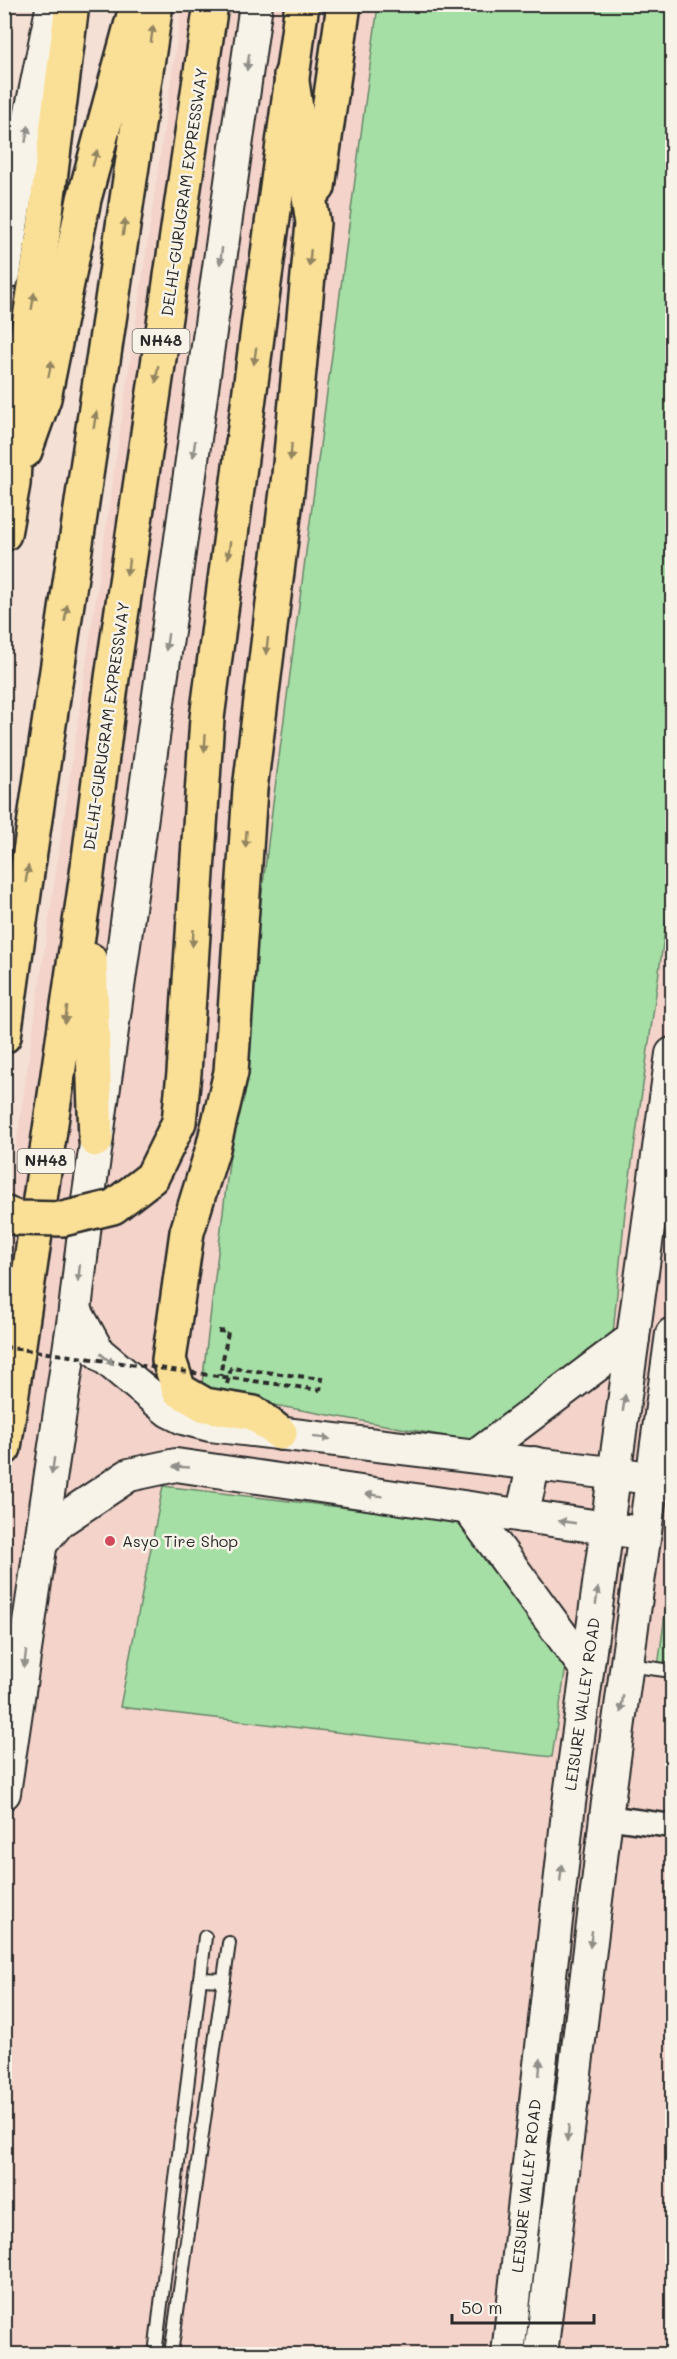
<svg xmlns="http://www.w3.org/2000/svg" width="677" height="2359" font-family="Mali,sans-serif">
<style>
.built{fill:#f3d3ca}
.green{fill:#a5dfa5;stroke:#688568;stroke-width:1.5}
.lines{fill:none;stroke-linecap:round;stroke-linejoin:round}
.lane-casing{stroke:#2b2b2b;stroke-width:16}
.street-casing{stroke:#2b2b2b;stroke-width:27}
.secondary-casing{stroke:#2b2b2b;stroke-width:36}
.primary-casing{stroke:#2b2b2b;stroke-width:38}
.highway-casing{stroke:#2b2b2b;stroke-width:38}
.path{stroke:#2b2b2b;stroke-width:4;stroke-dasharray:6 4.5;stroke-linecap:butt}
.lane{stroke:#f7f3e8;stroke-width:12}
.street{stroke:#f7f3e8;stroke-width:22}
.secondary{stroke:#f7f3e8;stroke-width:32}
.primary{stroke:#fadf96;stroke-width:33}
.highway{stroke:#fadf96;stroke-width:33}
.primary-bridge-casing{stroke:#2b2b2b;stroke-width:38;stroke-linecap:butt}
.path-bridge{stroke:#2b2b2b;stroke-width:4;stroke-dasharray:6 4.5;stroke-linecap:butt}
.primary-bridge{stroke:#fadf96;stroke-width:33}
.oneway{fill:#928560}
.oneway2{fill:#918f8a}
.poi-dot{fill:#d1495b;stroke:#f7f3e8;stroke-width:2}
.labels{text-anchor:middle;stroke-width:5;stroke-linejoin:round;paint-order:stroke}
.shield{fill:#f7f3e8;stroke:#686764;stroke-width:1.5}
.shield-label{font-size:15px;font-weight:bold;fill:#2b2b2b}
.street-label{font-size:16px;fill:#2b2b2b;stroke:#f7f3e8}
.poi-label{font-size:16px;fill:#2b2b2b;stroke:#f7f3e8;text-anchor:start}
</style>
<rect width="100%" height="100%" fill="#f5e0d6"/>
<filter id="ink" filterUnits="userSpaceOnUse"><feTurbulence type="fractalNoise" baseFrequency=".0167" numOctaves="2"/><feDisplacementMap in="SourceGraphic" scale="12" xChannelSelector="R" yChannelSelector="G"/><feConvolveMatrix kernelMatrix="1 2 1 2 8 2 1 2 1" color-interpolation-filters="sRGB"/></filter>
<g filter="url(#ink)">
<!-- built -->
<polygon class="built" points="182,5 672,5 672,2354 5,2354 5,1222"/>
<!-- green -->
<g class="green">
<polygon points="378,5 672,5 672,880 625,1212 613,1333 473,1441 201,1392 273,803"/>
<polygon points="163,1486 466,1522 566,1666 552,1757 120,1707"/>
<polygon points="672,1561 672,1669 658,1667"/>
</g>
<g class="lines">
<!-- lane casing -->
<g class="lane-casing">
<g id="lane">
<polyline points="628,1665 672,1671"/>
<polyline points="200,1979 224,1980"/>
<polyline points="155,2354 205,1937"/>
<polyline points="171,2354 229,1943"/>
</g>
</g>
<!-- street casing -->
<g class="street-casing">
<polyline id="street" points="606,1817 672,1826"/>
</g>
<!-- secondary casing -->
<g class="secondary-casing">
<g id="secondary">
<polyline points="4,274 20,167 53,4"/>
<polyline points="75,1310 98,1352 169,1411 183,1418 210,1425 635,1476"/>
<polyline points="476,1456 633,1338"/>
<polyline points="469,1509 587,1670"/>
<polyline points="522,1516 534,1463"/>
<polyline points="42,1542 60,1521 129,1475 176,1465 627,1531"/>
<polyline points="4,1793 75,1310 86,1215 256,4"/>
<polyline points="508,2354 569,1803 672,1054"/>
<polyline points="541,2354 606,1817 672,1334"/>
</g>
</g>
<!-- primary casing -->
<g class="primary-casing">
<g id="primary">
<polyline points="318,187 344,4"/>
<polyline points="262,298 302,4"/>
<polyline points="25,451 44,398 84,199 137,4"/>
<polyline points="4,534 13,484 17,402 44,228 72,4"/>
<polyline points="280,1433 254,1413 205,1405 179,1390 169,1360 187,1232 213,1148 231,1072 250,789 289,475 313,223 291,75"/>
</g>
</g>
<!-- highway casing -->
<g class="highway-casing">
<g id="highway">
<polyline points="90,960 96,1140"/>
<polyline points="4,1036 25,886 156,4"/>
<polyline points="4,1448 87,874 112,678 211,4"/>
</g>
</g>
<!-- path -->
<g class="path">
<polyline points="218,1331 228,1332 220,1376"/>
<polyline points="227,1384 231,1368 322,1379 320,1390"/>
</g>
<!-- lane -->
<use href="#lane" class="lane"/>
<!-- street -->
<use href="#street" class="street"/>
<!-- secondary -->
<use href="#secondary" class="secondary"/>
<!-- primary -->
<use href="#primary" class="primary"/>
<!-- highway -->
<use href="#highway" class="highway"/>
<!-- primary-bridge casing -->
<g class="primary-bridge-casing">
<polyline id="primary-bridge" points="4,1213 17,1218 63,1219 113,1207 152,1177 179,1122 184,1073 207,718 262,298"/>
</g>
<!-- path-bridge -->
<polyline class="path-bridge" points="4,1347 320,1390"/>
<!-- primary-bridge -->
<use href="#primary-bridge" class="primary-bridge"/>
</g>
<!-- one-way arrows -->
<defs><path id="oneway-solid" d="M-6-.8H1V-3.2L6.5 0L1 3.2V.8H-6Z" transform="scale(1.5)"/></defs>
<g class="oneway">
<use href="#oneway-solid" transform="translate(152 34) rotate(-82)"/>
<use href="#oneway-solid" transform="translate(95 158) rotate(-74)"/>
<use href="#oneway-solid" transform="translate(124 227) rotate(-82)"/>
<use href="#oneway-solid" transform="translate(310 258) rotate(95)"/>
<use href="#oneway-solid" transform="translate(33 301) rotate(-81)"/>
<use href="#oneway-solid" transform="translate(255 356) rotate(98)"/>
<use href="#oneway-solid" transform="translate(50 369) rotate(-79)"/>
<use href="#oneway-solid" transform="translate(157 374) rotate(98)"/>
<use href="#oneway-solid" transform="translate(95 420) rotate(-81)"/>
<use href="#oneway-solid" transform="translate(291 452) rotate(95)"/>
<use href="#oneway-solid" transform="translate(229 550) rotate(98)"/>
<use href="#oneway-solid" transform="translate(128 567) rotate(98)"/>
<use href="#oneway-solid" transform="translate(66 613) rotate(-81)"/>
<use href="#oneway-solid" transform="translate(267 646) rotate(97)"/>
<use href="#oneway-solid" transform="translate(205 743) rotate(94)"/>
<use href="#oneway-solid" transform="translate(246 839) rotate(94)"/>
<use href="#oneway-solid" transform="translate(27 874) rotate(-81)"/>
<use href="#oneway-solid" transform="translate(193 938) rotate(94)"/>
<use href="#oneway-solid" transform="translate(66 1015) rotate(98)"/>
</g>
<g class="oneway2">
<use href="#oneway-solid" transform="translate(248 62) rotate(98)"/>
<use href="#oneway-solid" transform="translate(27 134) rotate(-79)"/>
<use href="#oneway-solid" transform="translate(221 256) rotate(98)"/>
<use href="#oneway-solid" transform="translate(194 449) rotate(98)"/>
<use href="#oneway-solid" transform="translate(167 642) rotate(98)"/>
<use href="#oneway-solid" transform="translate(79 1273) rotate(96)"/>
<use href="#oneway-solid" transform="translate(107 1359) rotate(40)"/>
<use href="#oneway-solid" transform="translate(624 1403) rotate(-82)"/>
<use href="#oneway-solid" transform="translate(322 1438) rotate(7)"/>
<use href="#oneway-solid" transform="translate(53 1466) rotate(98)"/>
<use href="#oneway-solid" transform="translate(181 1467) rotate(-177)"/>
<use href="#oneway-solid" transform="translate(374 1495) rotate(-171)"/>
<use href="#oneway-solid" transform="translate(567 1522) rotate(-172)"/>
<use href="#oneway-solid" transform="translate(597 1596) rotate(-82)"/>
<use href="#oneway-solid" transform="translate(25 1659) rotate(98)"/>
<use href="#oneway-solid" transform="translate(622 1704) rotate(98)"/>
<use href="#oneway-solid" transform="translate(561 1873) rotate(-84)"/>
<use href="#oneway-solid" transform="translate(591 1939) rotate(97)"/>
<use href="#oneway-solid" transform="translate(540 2067) rotate(-84)"/>
<use href="#oneway-solid" transform="translate(568 2133) rotate(97)"/>
</g>
</g>
<!-- markers -->
<circle class="poi-dot" cx="110" cy="1541" r="6"/>
<g class="labels">
<!-- shield labels -->
<g class="shield">
<rect x="132.5" y="329" width="57" height="24" rx="4.5"/>
<rect x="17.5" y="1149" width="57" height="24" rx="4.5"/>
</g>
<g class="shield-label">
<text x="161" y="346">NH48</text>
<text x="46" y="1166">NH48</text>
</g>
<!-- street labels -->
<g class="street-label">
<text transform="translate(184 192) rotate(-82)" y="6">DELHI-GURUGRAM EXPRESSWAY</text>
<text transform="translate(106 726) rotate(-82)" y="6">DELHI-GURUGRAM EXPRESSWAY</text>
<text transform="translate(582 1704) rotate(-82)" y="6">LEISURE VALLEY ROAD</text>
<text transform="translate(526 2186) rotate(-84)" y="6">LEISURE VALLEY ROAD</text>
</g>
<!-- poi labels -->
<g class="poi-label">
<text x="122" y="1547">Asyo Tire Shop</text>
</g>
</g>
<!-- margin -->
<rect width="677" height="2359" fill="none" stroke="#f7f3e8" stroke-width="24"/>
<rect x="12" y="12" width="653" height="2335" fill="none" stroke="#2b2b2b" stroke-width="2" filter="url(#ink)"/>
<!-- scale -->
<path d="M452 2314v9h142v-9" fill="none" stroke="#2b2b2b" stroke-width="3"/>
<text x="461" y="2314" font-size="18" fill="#2b2b2b" stroke="#f7f3e8" stroke-width="4.5" paint-order="stroke">50 m</text>
</svg>
